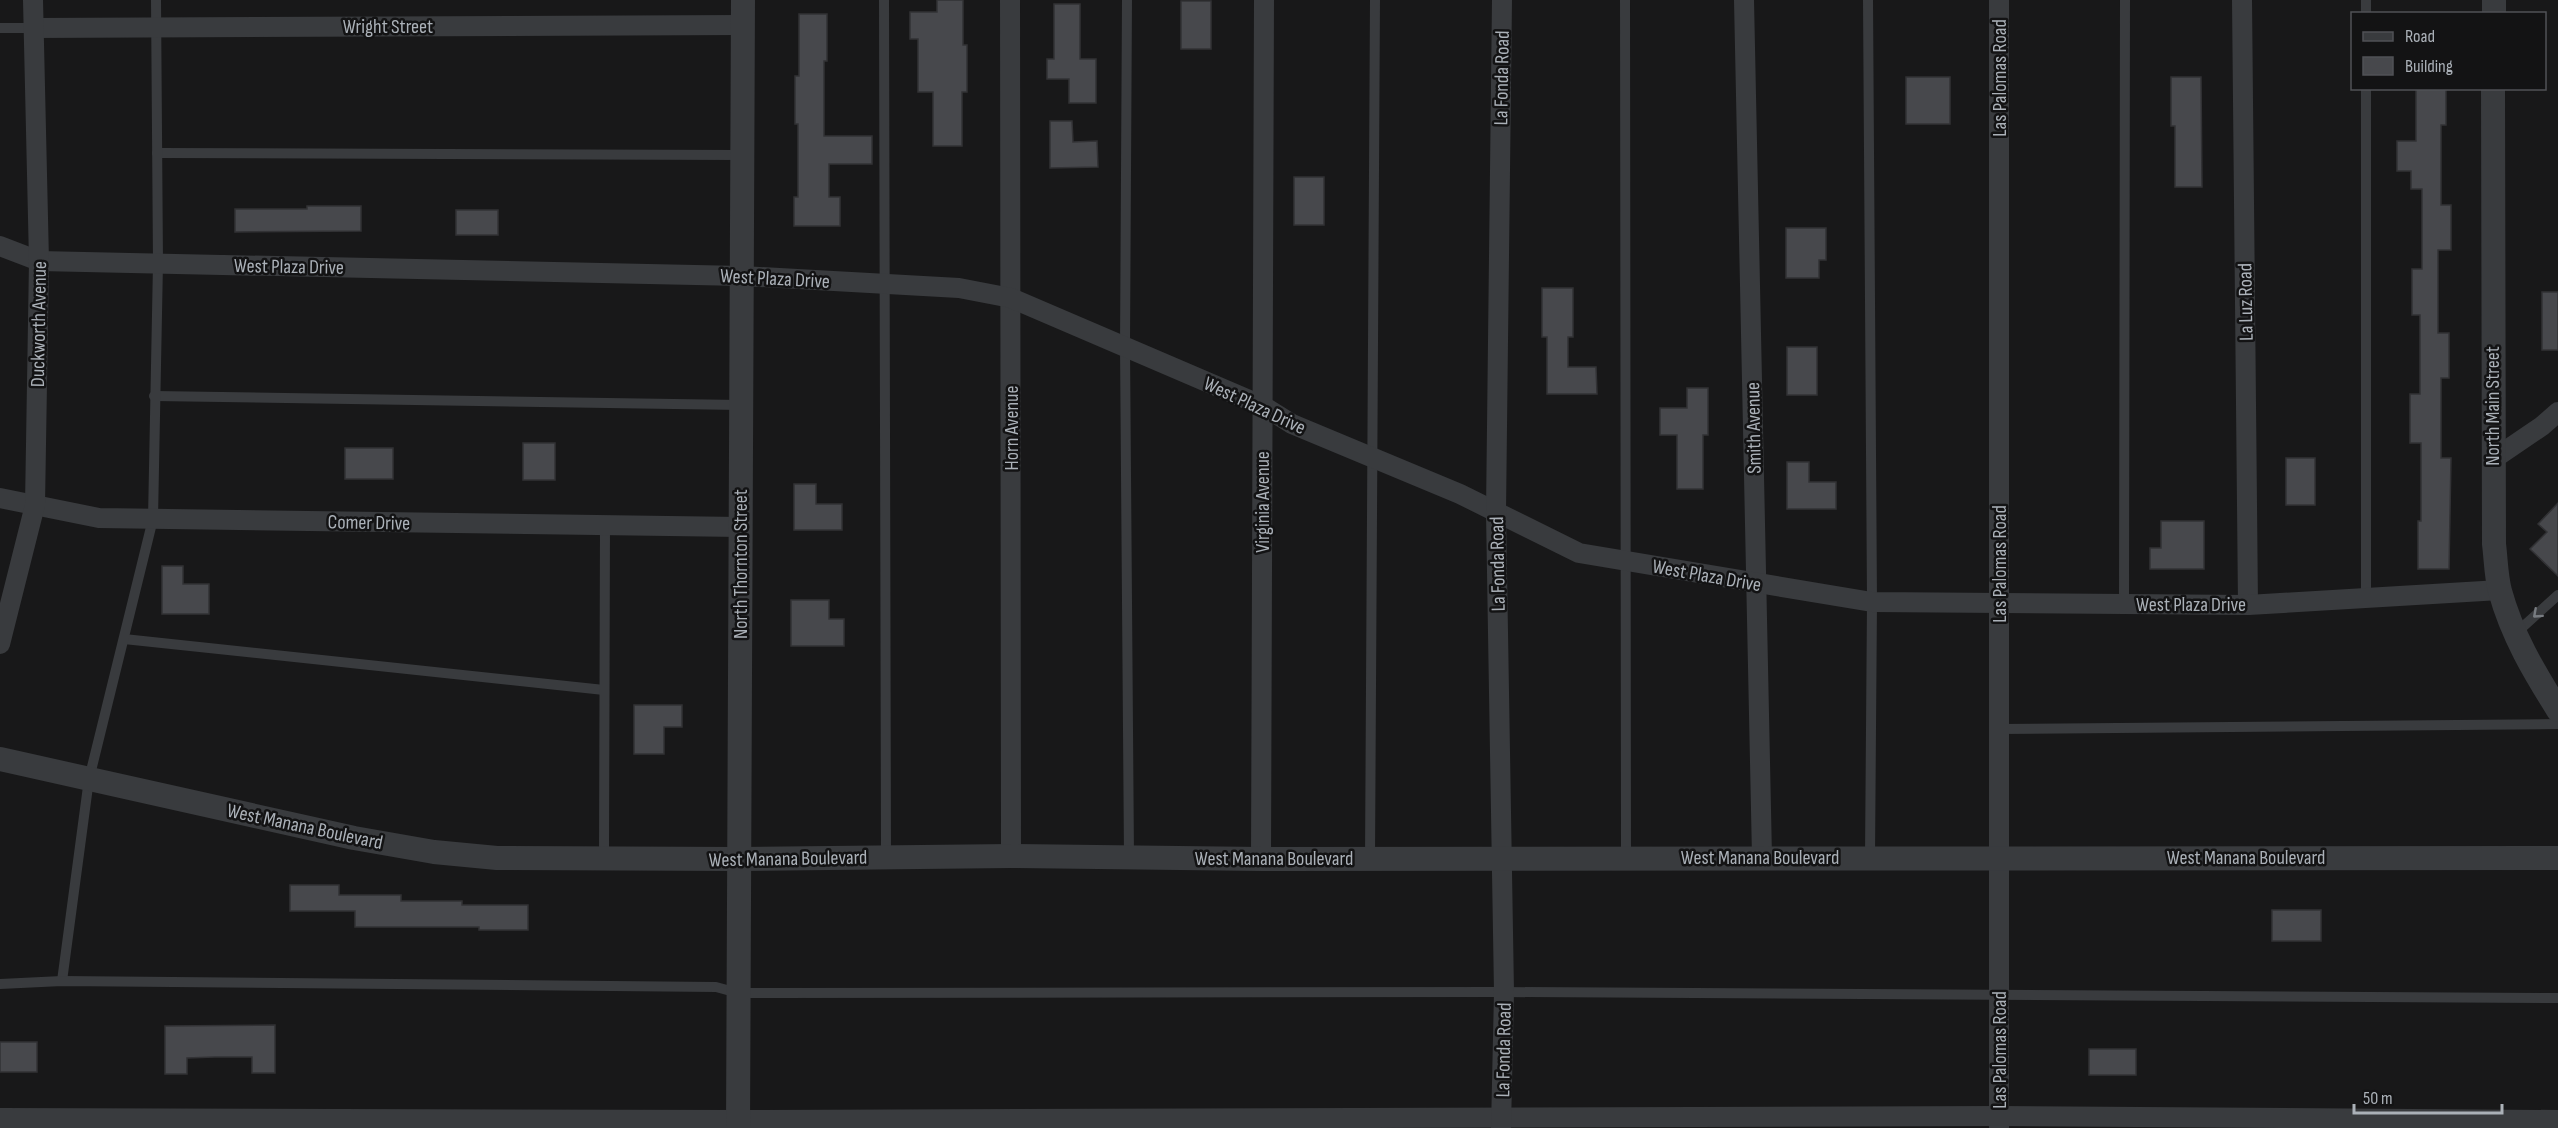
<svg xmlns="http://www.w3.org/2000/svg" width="2558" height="1128" font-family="'Sofia Sans Condensed',sans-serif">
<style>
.building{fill:#47484c;stroke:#323235;stroke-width:1.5}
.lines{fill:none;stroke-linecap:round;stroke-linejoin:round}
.service{stroke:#393b3e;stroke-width:10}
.minor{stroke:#393b3e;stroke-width:20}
.tertiary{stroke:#393b3e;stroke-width:24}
.oneway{stroke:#787c81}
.labels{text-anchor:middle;stroke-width:5;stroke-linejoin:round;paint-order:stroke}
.street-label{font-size:20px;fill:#abb1b8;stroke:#131314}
</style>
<rect width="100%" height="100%" fill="#181819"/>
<!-- building -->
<g class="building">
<polygon points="937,0 963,0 963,45 967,45 967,92 962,92 962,146 933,146 933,92 918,92 918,39 910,39 910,12 937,12"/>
<rect x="1181" y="1" width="30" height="48"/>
<polygon points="1054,4 1080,4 1080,59 1096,59 1096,103 1069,103 1069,79 1047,79 1047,59 1054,59"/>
<polygon points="799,14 827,14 827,61 824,61 824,136 872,136 872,164 829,164 829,197 840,197 840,226 794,226 794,197 798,197 798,124 795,124 795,76 799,76"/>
<rect x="1906" y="77" width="44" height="47"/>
<polygon points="2171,77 2201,77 2202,187 2175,187 2175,126 2171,126"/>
<polygon points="2416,88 2446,88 2446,125 2441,125 2441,205 2451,205 2451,250 2438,250 2438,333 2449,333 2449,378 2441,378 2441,458 2451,458 2449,569 2418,569 2418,521 2421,521 2421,443 2410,443 2410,394 2420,394 2420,315 2412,315 2412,269 2422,269 2422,189 2411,189 2411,171 2397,171 2397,141 2416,141"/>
<polygon points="1050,121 1072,121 1073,142 1097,141 1098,167 1050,168"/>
<rect x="1294" y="177" width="30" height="48"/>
<polygon points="307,206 361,206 361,231 235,232 235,209 307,209"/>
<rect x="456" y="210" width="42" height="25"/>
<polygon points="1786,228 1826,228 1826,260 1819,260 1819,278 1786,278"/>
<polygon points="1542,288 1573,288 1573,337 1568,337 1568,367 1596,367 1597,394 1547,394 1547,337 1542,337"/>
<rect x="2542" y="292" width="16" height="58"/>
<rect x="1787" y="347" width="30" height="48"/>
<polygon points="1687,388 1708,388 1708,435 1703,435 1703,489 1677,489 1677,435 1660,435 1660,408 1687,408"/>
<rect x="523" y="443" width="32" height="37"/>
<rect x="345" y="448" width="48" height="31"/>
<rect x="2286" y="458" width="29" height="47"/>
<polygon points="1787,462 1809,462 1809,482 1836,482 1836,509 1787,509"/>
<polygon points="794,484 816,484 816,504 842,504 842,530 794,530"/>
<polygon points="2558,503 2558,576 2530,549 2547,532 2538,524"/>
<polygon points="2161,521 2204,521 2204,569 2150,569 2150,548 2161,548"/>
<polygon points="162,566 183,566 183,584 209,584 209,614 162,614"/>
<polygon points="791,600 829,600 829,619 844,619 844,646 791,646"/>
<polygon points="634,705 682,705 682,727 664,727 664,754 634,754"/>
<polygon points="290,885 339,885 339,895 401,895 401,901 462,901 462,905 528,905 528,930 479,930 479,927 355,927 355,911 290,911"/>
<rect x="2272" y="910" width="49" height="31"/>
<polygon points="275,1025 275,1073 252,1073 252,1057 215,1057 187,1058 187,1074 165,1074 165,1026"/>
<rect x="0" y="1042" width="37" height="30"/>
<rect x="2089" y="1049" width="47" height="26"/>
</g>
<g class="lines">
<!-- service -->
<g class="service">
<polyline points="884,0 886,857"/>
<polyline points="1127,0 1125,346 1129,857"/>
<polyline points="1625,0 1626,858"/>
<polyline points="1868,0 1872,602 1870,857"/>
<polyline points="2366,0 2366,14"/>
<polyline points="0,28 34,28"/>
<polyline points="2366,88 2366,598"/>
<polyline points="157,153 742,155"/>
<polyline points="154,396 741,405"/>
<polyline points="2124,605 2125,0"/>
<polyline points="2516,633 2558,595"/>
<polyline points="124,639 604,690"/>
<polyline points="1999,729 2558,724"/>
<polyline points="604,858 605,525"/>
<polyline points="1370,859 1375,0"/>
<polyline points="62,981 89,779 153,519 158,263 156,0"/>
<polyline points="0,984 62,981 716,987 738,993 1504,992 2558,998"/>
</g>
<!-- minor -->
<g class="minor">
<polyline points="1010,0 1011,856"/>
<polyline points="1744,0 1762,857"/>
<polyline points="1999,0 1999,1128"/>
<polyline points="2242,0 2248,605"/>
<polyline points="34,28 743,25"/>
<polyline points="0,246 39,261 742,276 959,288 1011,298 1263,406 1292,424 1460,494 1579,553 1872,602 2248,605 2500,590"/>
<polyline points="2492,460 2542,426 2558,412"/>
<polyline points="0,498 99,518 740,527"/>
<polyline points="0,644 35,505 39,261 33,0"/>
<polyline points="1261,859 1264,0"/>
<polyline points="0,1118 738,1120 1999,1116 2558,1120"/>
<polyline points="1501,1128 1504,992 1496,512 1502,0"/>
</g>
<!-- tertiary -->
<g class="tertiary">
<polyline points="2494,14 2494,0"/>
<path d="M2493,88L2494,544C2496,560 2496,576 2500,591C2512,635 2534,672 2558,710"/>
<polyline points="0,759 354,838 434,852 497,858 737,859 1011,856 1261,859 2558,858"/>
<polyline points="738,1128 743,0"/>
</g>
</g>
<!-- one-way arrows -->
<defs><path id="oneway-chevron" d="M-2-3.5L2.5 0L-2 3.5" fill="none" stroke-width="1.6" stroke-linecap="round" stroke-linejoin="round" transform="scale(1.5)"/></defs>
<use class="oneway" href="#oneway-chevron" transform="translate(2537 614) rotate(138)"/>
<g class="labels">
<!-- street labels -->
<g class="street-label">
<text x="388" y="33">Wright Street</text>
<text transform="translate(1501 78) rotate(-89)" y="7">La Fonda Road</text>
<text transform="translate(1999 78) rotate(-90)" y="7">Las Palomas Road</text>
<text transform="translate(289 266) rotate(1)" y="7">West Plaza Drive</text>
<text transform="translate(775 278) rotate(3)" y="7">West Plaza Drive</text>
<text transform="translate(2245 302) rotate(-91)" y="7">La Luz Road</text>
<text transform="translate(38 324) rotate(-89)" y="7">Duckworth Avenue</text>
<text transform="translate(1255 405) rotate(25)" y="7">West Plaza Drive</text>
<text transform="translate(2492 406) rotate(-90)" y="7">North Main Street</text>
<text transform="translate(1011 428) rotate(-90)" y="7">Horn Avenue</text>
<text transform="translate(1753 428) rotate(-91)" y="7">Smith Avenue</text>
<text transform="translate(1262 502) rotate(-90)" y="7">Virginia Avenue</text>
<text transform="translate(369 522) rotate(1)" y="7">Comer Drive</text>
<text transform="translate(740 564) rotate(-90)" y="7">North Thornton Street</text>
<text transform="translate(1497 564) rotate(-91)" y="7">La Fonda Road</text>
<text transform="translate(1999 564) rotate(-90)" y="7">Las Palomas Road</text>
<text transform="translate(1707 575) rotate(10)" y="7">West Plaza Drive</text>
<text x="2191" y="611">West Plaza Drive</text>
<text transform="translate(305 826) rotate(12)" y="7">West Manana Boulevard</text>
<text x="1760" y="864">West Manana Boulevard</text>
<text x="2246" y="864">West Manana Boulevard</text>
<text transform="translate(788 858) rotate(-1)" y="7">West Manana Boulevard</text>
<text x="1274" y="865">West Manana Boulevard</text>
<text transform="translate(1503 1050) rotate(-89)" y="7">La Fonda Road</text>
<text transform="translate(1999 1050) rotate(-90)" y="7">Las Palomas Road</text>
</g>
</g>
<!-- legend -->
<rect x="2351" y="12" width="195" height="78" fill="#131314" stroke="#505256" stroke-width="1.5"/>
<rect x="2363" y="32" width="30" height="9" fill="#393b3e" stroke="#505256" stroke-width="1.5"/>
<text x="2405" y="42" font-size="18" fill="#abb1b8">Road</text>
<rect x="2363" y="57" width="30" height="18" fill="#47484c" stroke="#505256" stroke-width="1.5"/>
<text x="2405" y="72" font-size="18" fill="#abb1b8">Building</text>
<!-- scale -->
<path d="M2354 1104v9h148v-9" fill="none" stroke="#abb1b8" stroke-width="3"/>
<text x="2363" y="1104" font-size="18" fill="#abb1b8" stroke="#131314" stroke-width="4.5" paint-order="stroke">50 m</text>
</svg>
